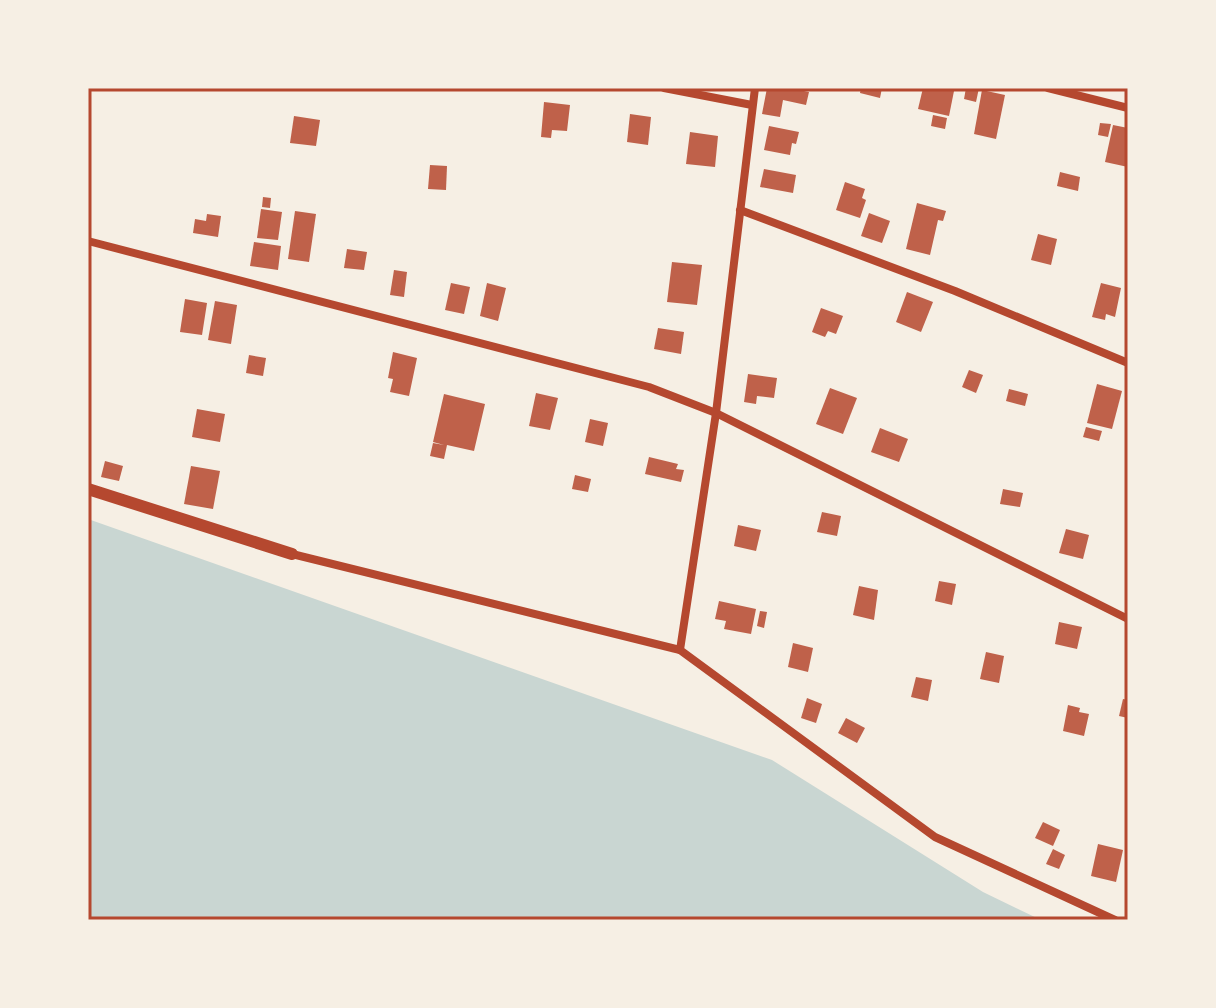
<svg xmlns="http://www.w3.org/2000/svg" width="1216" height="1008" font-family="Inter,sans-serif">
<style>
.water{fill:#c9d6d2}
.building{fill:#bf614a}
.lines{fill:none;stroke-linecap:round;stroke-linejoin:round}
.minor{stroke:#b5482f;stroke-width:8}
.tertiary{stroke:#b5482f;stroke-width:12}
.neatline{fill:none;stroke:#b5482f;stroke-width:3}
</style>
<rect width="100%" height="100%" fill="#f6efe4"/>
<!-- water -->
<polygon class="water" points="88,519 772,760 983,892 1041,920 88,920"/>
<!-- building -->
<g class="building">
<polygon points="767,88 789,88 809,92 806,105 783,100 780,117 762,114"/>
<polygon points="861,88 882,88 880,98 860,93"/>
<polygon points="923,88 954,91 949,116 918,109"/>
<polygon points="966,88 979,88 976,102 964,99"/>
<polygon points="982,90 1005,95 996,139 974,134"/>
<polygon points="544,102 570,105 567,131 552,130 551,138 541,137"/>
<polygon points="630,114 651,117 648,145 627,142"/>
<polygon points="933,115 947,118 945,129 931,126"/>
<polygon points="294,116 320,120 316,146 290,143"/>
<polygon points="1100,123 1111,124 1108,137 1098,135"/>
<polygon points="1113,125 1128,128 1128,167 1105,162"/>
<polygon points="769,126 799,132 796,144 792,143 790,155 764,150"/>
<polygon points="690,132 718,136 715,167 686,164"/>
<polygon points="430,165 447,166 446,190 428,189"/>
<polygon points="764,169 796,175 793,193 760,187"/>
<polygon points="1060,172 1080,177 1078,191 1057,186"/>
<polygon points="845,182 865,189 862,198 866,200 860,218 836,210"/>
<polygon points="263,197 271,198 270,208 262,207"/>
<polygon points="917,203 946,211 943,221 938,220 930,255 906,249"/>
<polygon points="261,209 282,212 278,240 257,238"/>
<polygon points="295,211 316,214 309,262 288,259"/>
<polygon points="869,213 890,221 882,243 861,236"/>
<polygon points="207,214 221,216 218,237 193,233 195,219 206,221"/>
<polygon points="1038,234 1057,239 1051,265 1031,260"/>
<polygon points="254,242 281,246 278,270 250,266"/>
<polygon points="347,249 367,252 364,270 344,268"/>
<polygon points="672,262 702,265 697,305 667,302"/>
<polygon points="394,270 407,272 404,297 390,295"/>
<polygon points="451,283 470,287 464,314 445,310"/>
<polygon points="487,283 506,288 498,321 480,316"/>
<polygon points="1101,283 1121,288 1115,317 1106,314 1105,320 1092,317"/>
<polygon points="907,292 933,302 921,332 896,322"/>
<polygon points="185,299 207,303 202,335 180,332"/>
<polygon points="215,301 237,305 231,344 208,340"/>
<polygon points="821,308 843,316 836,334 828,331 825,337 812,332"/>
<polygon points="658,328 684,332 681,354 654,349"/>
<polygon points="393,352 417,358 409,396 390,392 393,379 388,378"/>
<polygon points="249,355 266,358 263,376 246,373"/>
<polygon points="969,370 983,375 976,393 962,387"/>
<polygon points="748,374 777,378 774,398 757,396 756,404 744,402"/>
<polygon points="1097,384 1122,391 1112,429 1087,423"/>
<polygon points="830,388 857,398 843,434 816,424"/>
<polygon points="1009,389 1028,394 1025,406 1006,401"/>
<polygon points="536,393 558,398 550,430 529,426"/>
<polygon points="444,394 485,404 474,451 447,445 444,459 430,456 433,443 444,445 433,442"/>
<polygon points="197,409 225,414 220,442 192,437"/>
<polygon points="590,419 608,423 603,446 585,442"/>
<polygon points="1086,427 1102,431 1099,441 1083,437"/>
<polygon points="880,428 908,439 899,462 871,452"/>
<polygon points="649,457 678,464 676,469 684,470 681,482 645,474"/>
<polygon points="105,461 123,466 119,481 101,477"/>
<polygon points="191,466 220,471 213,509 184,504"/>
<polygon points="575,475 591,479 588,492 572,489"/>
<polygon points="1003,489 1023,493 1020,507 1000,504"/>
<polygon points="822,512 841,516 837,536 817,532"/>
<polygon points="738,525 761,530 756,551 734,546"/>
<polygon points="1066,529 1089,535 1083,559 1059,553"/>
<polygon points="939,581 956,584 952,605 935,601"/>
<polygon points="859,586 878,590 874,620 853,615"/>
<polygon points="719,601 756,609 751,634 724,629 726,621 715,619"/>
<polygon points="760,611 767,612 764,628 757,626"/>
<polygon points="1059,622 1082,627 1077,649 1055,644"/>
<polygon points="793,643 813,648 808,672 788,667"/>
<polygon points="986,652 1004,656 999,683 980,679"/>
<polygon points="916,677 932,680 928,701 911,697"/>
<polygon points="807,698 822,704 816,723 801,718"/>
<polygon points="1123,699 1128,700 1128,718 1119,716"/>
<polygon points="1068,705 1080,708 1079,712 1089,714 1084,736 1063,731"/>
<polygon points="846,718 865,728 857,743 838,733"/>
<polygon points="1043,822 1060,830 1053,846 1035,838"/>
<polygon points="1098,844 1123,850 1116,882 1091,876"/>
<polygon points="1053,849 1065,855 1059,869 1046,864"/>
</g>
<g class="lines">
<!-- minor -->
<g class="minor">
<polyline points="664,88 752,105"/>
<polyline points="755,88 716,413 680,650 935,837 1115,920"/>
<polyline points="1048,88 1128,108"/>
<polyline points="740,210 955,291 1128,363"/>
<polyline points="88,241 649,387 716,413 1128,619"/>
<polyline points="292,554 680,650"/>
</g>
<!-- tertiary -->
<polyline class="tertiary" points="88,489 292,554"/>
</g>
<!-- border -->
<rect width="1216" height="1008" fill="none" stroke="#f6efe4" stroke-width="180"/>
<rect x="90" y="90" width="1036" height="828" class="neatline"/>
</svg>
